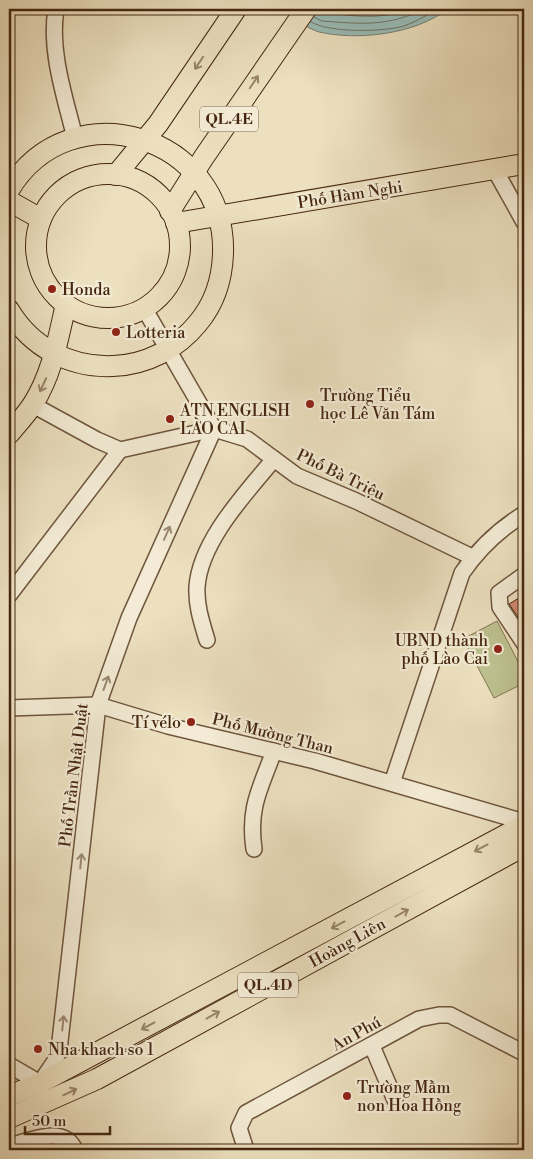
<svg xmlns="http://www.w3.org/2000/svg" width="533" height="1159" font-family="'Libre Bodoni',serif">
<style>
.green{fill:#bdc18f;stroke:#817450}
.water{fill:#99bcb6;stroke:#778074}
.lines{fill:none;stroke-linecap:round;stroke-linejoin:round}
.shore{stroke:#6f7264;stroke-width:1}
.building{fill:#cf8870;stroke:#452711}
.minor-casing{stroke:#6f553c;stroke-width:18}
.major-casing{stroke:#452711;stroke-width:22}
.minor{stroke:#f3ebd5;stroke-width:15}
.major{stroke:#ece0bf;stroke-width:20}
.oneway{stroke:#988468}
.oneway2{stroke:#9c8973}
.poi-dot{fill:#8f2418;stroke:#f3ebd5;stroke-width:2}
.labels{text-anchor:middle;stroke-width:4.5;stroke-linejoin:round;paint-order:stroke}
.shield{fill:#f3ebd5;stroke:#79624c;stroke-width:1}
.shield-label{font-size:15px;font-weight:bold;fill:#452711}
.street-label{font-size:16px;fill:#452711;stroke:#f3ebd5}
.poi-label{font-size:16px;fill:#452711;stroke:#f3ebd5;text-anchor:start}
</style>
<rect width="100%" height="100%" fill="#ece0bf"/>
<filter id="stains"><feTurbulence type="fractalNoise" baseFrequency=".004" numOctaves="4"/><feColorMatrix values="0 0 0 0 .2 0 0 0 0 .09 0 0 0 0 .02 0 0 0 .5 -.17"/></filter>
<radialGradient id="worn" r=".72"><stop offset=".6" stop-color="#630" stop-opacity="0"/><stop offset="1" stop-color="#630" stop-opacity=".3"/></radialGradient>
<!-- green -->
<polygon class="green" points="497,621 524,673 524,683 494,698 463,639"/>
<!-- water -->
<path class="water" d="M279,9H448C415,34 359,41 319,32C306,28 291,16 279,9Z"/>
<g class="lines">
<!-- shore -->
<g class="shore">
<path d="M317,9L324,13C351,15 382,21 407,9"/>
<path d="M314,17L322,21C363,24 386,27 425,9"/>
<path d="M311,22C330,33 383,32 404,26C416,22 428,14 439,9"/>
</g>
</g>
<!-- building -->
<polygon class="building" points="524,595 524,612 521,614 524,626 509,604"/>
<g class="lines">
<!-- minor casing -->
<g class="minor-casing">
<g id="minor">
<path d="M56,9C49,51 65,97 75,138"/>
<polyline points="495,170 524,222"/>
<polyline points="144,308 214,429 247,439 297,476 356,501 472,557"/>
<polyline points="33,405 97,440 120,450 214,429"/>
<polyline points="524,575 499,593 500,607 524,643"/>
<polyline points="9,595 120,450"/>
<path d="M207,640C202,623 196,606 197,587C200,541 246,493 274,459"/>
<polyline points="9,708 98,705 168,726 315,761 524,822"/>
<path d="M392,783L462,573C479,548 498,530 524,514"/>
<path d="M254,849C248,808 260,789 274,751"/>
<polyline points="372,1046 395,1100"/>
<polyline points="9,1065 40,1083 55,1061 59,1050 98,705 129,618 214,429"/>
<path d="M9,1146C30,1141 64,1124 75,1150"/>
<polyline points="246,1150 239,1128 246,1113 419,1019 439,1015 450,1015 524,1053"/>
</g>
</g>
<!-- major casing -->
<g class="major-casing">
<g id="major">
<circle cx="108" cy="246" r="72"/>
<polyline points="116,175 158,124 236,9"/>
<path d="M9,190C70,88 227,135 223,254C222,280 214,304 198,323C177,349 146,365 113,366C70,368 31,347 9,310"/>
<polyline points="9,201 41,219"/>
<polyline points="170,211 204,157 306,9"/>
<polyline points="176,223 524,164"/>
<path d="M9,434C17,424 26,415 33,404C52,374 58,339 66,304"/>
<polyline points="9,1096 40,1083 524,825"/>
<polyline points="9,1118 97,1079 524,846"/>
</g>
</g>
<!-- minor -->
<use href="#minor" class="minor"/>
<!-- major -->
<use href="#major" class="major"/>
</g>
<!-- one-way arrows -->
<defs><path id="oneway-shaft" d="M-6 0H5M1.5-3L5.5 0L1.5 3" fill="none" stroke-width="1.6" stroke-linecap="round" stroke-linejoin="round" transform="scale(1.25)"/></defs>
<g class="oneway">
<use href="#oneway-shaft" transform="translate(199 63) rotate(124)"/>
<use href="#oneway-shaft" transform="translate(254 82) rotate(-56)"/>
<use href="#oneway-shaft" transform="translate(43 385) rotate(115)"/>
<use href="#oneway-shaft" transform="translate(481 848) rotate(152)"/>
<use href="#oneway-shaft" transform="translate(402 913) rotate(-29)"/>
<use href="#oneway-shaft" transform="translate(338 925) rotate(152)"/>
<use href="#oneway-shaft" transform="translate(213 1015) rotate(-29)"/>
<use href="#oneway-shaft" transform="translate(148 1026) rotate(152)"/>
<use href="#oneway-shaft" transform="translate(70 1092) rotate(-26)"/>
</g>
<g class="oneway2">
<use href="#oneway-shaft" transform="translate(167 533) rotate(-66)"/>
<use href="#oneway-shaft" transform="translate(106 683) rotate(-70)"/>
<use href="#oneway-shaft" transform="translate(81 861) rotate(-84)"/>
<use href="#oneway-shaft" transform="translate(63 1023) rotate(-84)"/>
</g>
<!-- markers -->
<g class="poi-dot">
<circle cx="52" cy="289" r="5"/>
<circle cx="116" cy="332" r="5"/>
<circle cx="310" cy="404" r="5"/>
<circle cx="170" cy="419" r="5"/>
<circle cx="498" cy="649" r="5"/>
<circle cx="191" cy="722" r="5"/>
<circle cx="38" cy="1049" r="5"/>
<circle cx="347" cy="1096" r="5"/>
</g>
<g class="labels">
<!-- shield labels -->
<g class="shield">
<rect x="200" y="106.5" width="58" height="25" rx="4"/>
<rect x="238" y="972.5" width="60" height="25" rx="4"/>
</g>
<g class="shield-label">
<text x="229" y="124">QL.4E</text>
<text x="268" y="990">QL.4D</text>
</g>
<!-- street labels -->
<g class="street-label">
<text transform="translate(350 194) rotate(-9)" y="6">Phố Hàm Nghi</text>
<text transform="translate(341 474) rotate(26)" y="6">Phố Bà Triệu</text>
<text transform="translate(273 733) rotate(14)" y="6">Phố Mường Than</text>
<text transform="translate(73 775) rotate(-83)" y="6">Phố Trần Nhật Duật</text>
<text transform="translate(347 942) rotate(-29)" y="6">Hoàng Liên</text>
<text transform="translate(356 1033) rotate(-29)" y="6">An Phú</text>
</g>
<!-- poi labels -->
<g class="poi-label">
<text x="62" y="295">Honda</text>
<text x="126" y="338">Lotteria</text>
<text x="320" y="401">Trường Tiểu<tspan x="320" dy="18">học Lê Văn Tám</tspan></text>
<text x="180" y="416">ATN ENGLISH<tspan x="180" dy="18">LÀO CAI</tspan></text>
<text x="488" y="646" text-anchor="end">UBND thành<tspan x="488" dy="18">phố Lào Cai</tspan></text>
<text x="181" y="728" text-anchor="end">Tí vélo</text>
<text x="48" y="1055">Nha khach so 1</text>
<text x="357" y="1093">Trường Mầm<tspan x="357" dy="18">non Hoa Hồng</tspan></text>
</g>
</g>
<!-- margin -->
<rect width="533" height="1159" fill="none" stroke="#ece0bf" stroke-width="30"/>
<rect x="10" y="10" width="513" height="1139" fill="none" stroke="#452711" stroke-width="2.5"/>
<rect x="15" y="15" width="503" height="1129" fill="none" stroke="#452711"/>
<!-- scale -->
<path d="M25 1126v8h85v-8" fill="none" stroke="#452711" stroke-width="2.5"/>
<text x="32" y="1126" font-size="15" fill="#452711" stroke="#f3ebd5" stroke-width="4" paint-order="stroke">50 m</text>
<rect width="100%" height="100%" filter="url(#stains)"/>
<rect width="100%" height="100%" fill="url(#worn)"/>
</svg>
